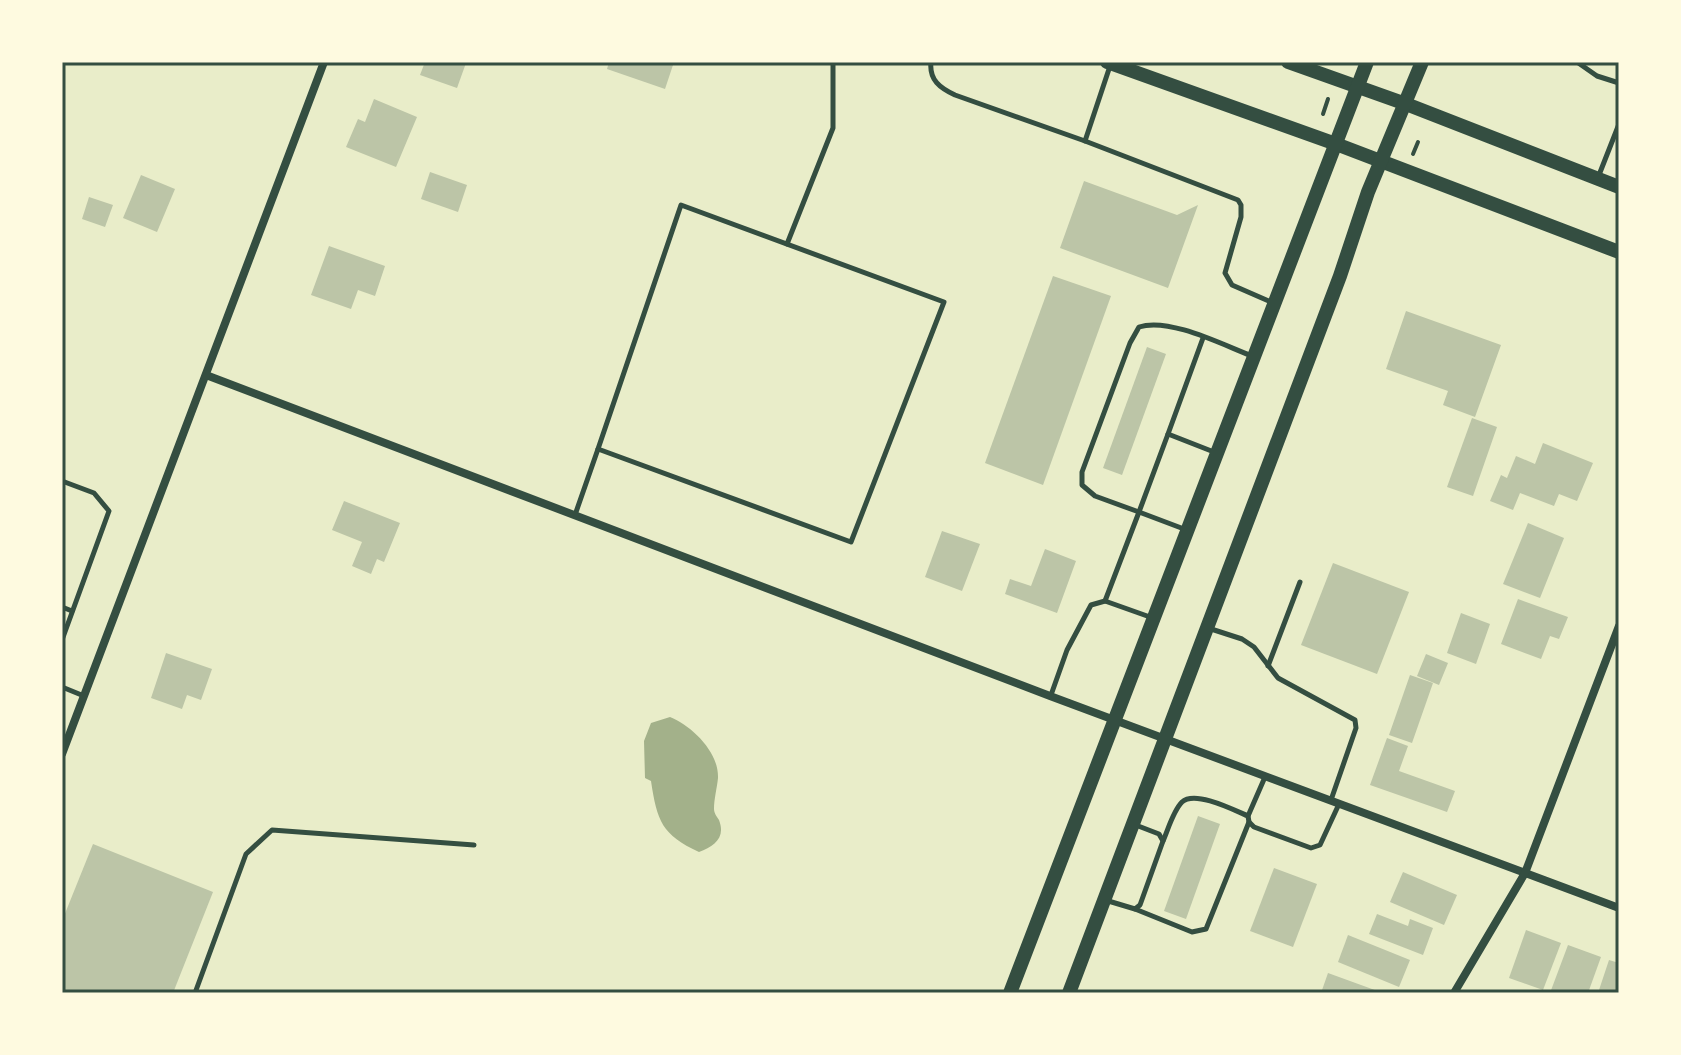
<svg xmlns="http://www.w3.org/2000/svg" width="1681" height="1055" font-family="Commissioner,sans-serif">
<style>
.water{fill:#a3b18a}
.building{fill:#bcc5a7}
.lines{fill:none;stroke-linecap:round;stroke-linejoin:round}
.path{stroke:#344e41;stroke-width:4}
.service{stroke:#344e41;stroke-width:5}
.minor{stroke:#344e41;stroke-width:8}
.secondary{stroke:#344e41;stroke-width:14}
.neatline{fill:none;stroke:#344e41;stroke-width:3}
</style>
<rect width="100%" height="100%" fill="#e9edc9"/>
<!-- water -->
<path class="water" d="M670,717C692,726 719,752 718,778C717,788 714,799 714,809C714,813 717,817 719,820C726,838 714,846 699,852C662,835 657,821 651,781L645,778L644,741L651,723Z"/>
<!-- building -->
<g class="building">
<polygon points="425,62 466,63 457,88 420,75"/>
<polygon points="609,62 674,62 665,89 607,69"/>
<polygon points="374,99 417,117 396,167 346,147 358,119 365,122"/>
<polygon points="430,172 467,185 458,212 421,199"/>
<polygon points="141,175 175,189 157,232 123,218"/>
<polygon points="1084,181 1177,215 1198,205 1168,288 1060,248"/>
<polygon points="89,197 113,205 105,227 82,219"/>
<polygon points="329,246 385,266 375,296 358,290 351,309 311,295"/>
<polygon points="1053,276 1111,296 1043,485 985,463"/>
<polygon points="1406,311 1501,345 1475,417 1443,405 1448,391 1386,369"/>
<polygon points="1147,347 1166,354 1122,475 1103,468"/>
<polygon points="1472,418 1497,427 1473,496 1447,487"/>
<polygon points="1543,443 1593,463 1577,501 1559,494 1554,506 1520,493 1513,510 1490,501 1501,475 1507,478 1516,456 1535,464"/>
<polygon points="344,501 400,523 384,562 377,559 371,574 352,566 362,542 332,530"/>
<polygon points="1528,523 1564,538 1540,598 1503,584"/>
<polygon points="942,531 980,544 962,591 925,577"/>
<polygon points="1045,549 1076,561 1057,613 1005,594 1010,579 1031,586"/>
<polygon points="1333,563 1409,592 1377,674 1301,645"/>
<polygon points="1518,599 1568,617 1559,639 1550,636 1541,659 1501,644"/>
<polygon points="1461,613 1490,624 1476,664 1447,653"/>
<polygon points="166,653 212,669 201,700 187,695 182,709 151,698"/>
<polygon points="1426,654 1448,663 1439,685 1417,676"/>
<polygon points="1410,675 1433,683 1412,743 1389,735"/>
<polygon points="1387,738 1408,746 1399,771 1455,791 1447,812 1370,785"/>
<polygon points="1198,816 1220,824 1186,919 1164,911"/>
<polygon points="93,844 213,892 173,993 62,993 62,921"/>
<polygon points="1274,868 1317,884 1293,947 1250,931"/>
<polygon points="1403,872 1457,895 1444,925 1390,902"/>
<polygon points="1377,914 1408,926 1410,919 1433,928 1423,955 1369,934"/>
<polygon points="1526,930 1561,943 1543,990 1509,978"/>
<polygon points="1348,935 1410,960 1399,987 1338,962"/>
<polygon points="1568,945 1601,957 1588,993 1550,993"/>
<polygon points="1609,960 1619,963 1619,993 1598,993"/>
<polygon points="1328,973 1383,993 1321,993"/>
</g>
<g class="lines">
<!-- path -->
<g class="path">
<polyline points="1323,114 1328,99"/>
<polyline points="1413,154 1418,142"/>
</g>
<!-- service -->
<g class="service">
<path d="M931,62C929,80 940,88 955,95L1085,141L1238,200L1241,205V217L1225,273L1232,285L1271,302"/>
<polyline points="1577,62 1597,76 1619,83"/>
<polyline points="1085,141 1110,66"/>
<polyline points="1599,175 1619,124"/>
<polygon points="681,205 944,302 851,542 598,449"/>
<polyline points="787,244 833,128 833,62"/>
<polyline points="1203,338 1168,434 1214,452"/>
<polyline points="1168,434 1139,512 1184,529"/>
<polyline points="62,481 94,493 109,511 62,640"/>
<polyline points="575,515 598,449"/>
<path d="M1105,601L1139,512L1095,496L1082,485V472L1130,343L1139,327C1169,317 1223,345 1252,356"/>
<polyline points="62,607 72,611"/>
<polyline points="1208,628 1242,639 1254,647 1278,678 1355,720 1356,728 1331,800"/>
<polyline points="1268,666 1300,582"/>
<polyline points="62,687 84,696"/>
<polyline points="1051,695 1067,650 1091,605 1105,601 1150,617"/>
<polyline points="1265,777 1248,816 1249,822 1254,827 1311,848 1320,845 1339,804"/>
<path d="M1163,841C1168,830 1173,811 1182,802C1195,790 1234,810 1248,816"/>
<polyline points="1105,900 1135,909 1140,905 1163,841 1159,834 1133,824"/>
<polyline points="1135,909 1192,932 1206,929 1249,822"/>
<polyline points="195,993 246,854 272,830 474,845"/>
</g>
<!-- minor -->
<g class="minor">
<polyline points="206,375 1050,696 1619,908"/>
<polyline points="62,754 324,62"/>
<polyline points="1454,993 1525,873 1619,626"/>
</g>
<!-- secondary -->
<g class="secondary">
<polyline points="1107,62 1336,144 1619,252"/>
<polyline points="1288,62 1406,104 1619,187"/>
<polyline points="1010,993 1367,62"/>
<polyline points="1069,993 1340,276 1368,192 1422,62"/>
</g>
</g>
<!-- border -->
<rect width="1681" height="1055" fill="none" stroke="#fefae0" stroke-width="128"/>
<rect x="64" y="64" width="1553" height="927" class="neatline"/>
</svg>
